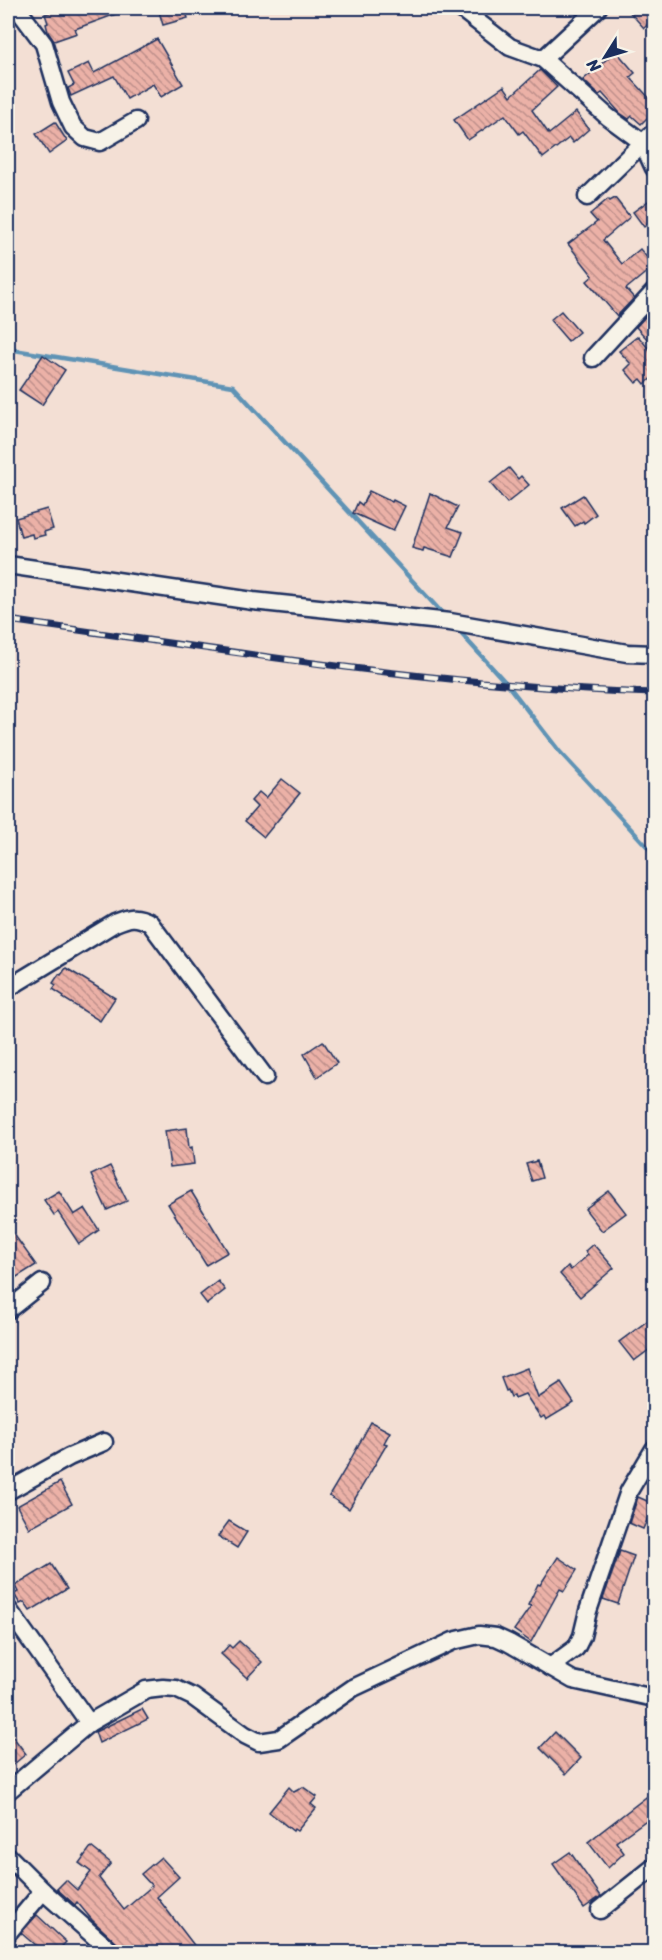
<svg xmlns="http://www.w3.org/2000/svg" width="662" height="1960" font-family="Sriracha,sans-serif">
<style>
.lines{fill:none;stroke-linecap:round;stroke-linejoin:round}
.stream{stroke:#5f93b5;stroke-width:4.5}
.building{fill:url(#building-back-hatch);stroke:#1b2f5e;stroke-width:1.5}
.street-casing{stroke:#1b2f5e;stroke-width:21}
.street{stroke:#f7f3e8;stroke-width:16}
.rail-casing{stroke:#1b2f5e;stroke-width:7}
.rail{stroke:#f7f3e8;stroke-width:4.5;stroke-dasharray:14;stroke-linecap:butt}
</style>
<defs>
<pattern id="building-back-hatch" width="6" height="6" patternUnits="userSpaceOnUse" patternTransform="scale(1.5)"><rect width="6" height="6" fill="#ebb1a7"/><path d="M-1 5l2 2M0 0l6 6M5-1l2 2" fill="none" stroke="#be908b"/></pattern>
</defs>
<rect width="100%" height="100%" fill="#f3dfd4"/>
<filter id="ink" filterUnits="userSpaceOnUse"><feTurbulence type="fractalNoise" baseFrequency=".0167" numOctaves="2"/><feDisplacementMap in="SourceGraphic" scale="12" xChannelSelector="R" yChannelSelector="G"/><feConvolveMatrix kernelMatrix="1 2 1 2 8 2 1 2 1" color-interpolation-filters="sRGB"/></filter>
<g filter="url(#ink)">
<g class="lines">
<!-- stream -->
<g class="stream">
<polyline points="8,349 233,386 444,615"/>
<polyline points="456,628 507,684 559,751 654,854"/>
</g>
</g>
<!-- building -->
<g class="building">
<polygon points="64,8 130,8 130,9 75,29 77,33 54,41 48,32 46,24 48,23 45,14"/>
<polygon points="158,8 185,8 188,18 163,25"/>
<polygon points="626,8 654,8 654,19 644,28"/>
<polygon points="157,39 183,84 161,97 153,84 127,99 114,76 71,96 68,88 74,85 68,73 89,63 94,73"/>
<polygon points="616,51 635,73 630,77 654,103 654,111 641,124 632,116 629,119 620,113 602,93 599,95 583,80"/>
<polygon points="540,70 557,87 532,110 549,134 576,112 589,129 573,143 569,138 543,158 523,131 519,134 505,115 468,140 454,120 504,86 511,96"/>
<polygon points="55,122 67,141 49,154 36,134"/>
<polygon points="654,197 654,219 644,227 633,212"/>
<polygon points="615,198 630,217 603,240 622,264 640,249 654,266 626,289 634,298 617,316 587,281 593,276 568,244 597,222 590,214 608,199 610,201"/>
<polygon points="654,307 654,334 648,340 636,327"/>
<polygon points="561,311 579,332 568,341 550,320"/>
<polygon points="638,336 654,355 654,376 645,384 641,379 636,383 625,370 631,364 619,351"/>
<polygon points="43,355 65,370 42,405 19,390"/>
<polygon points="509,468 518,479 521,476 529,485 507,503 490,483"/>
<polygon points="369,491 392,502 393,500 405,506 393,531 353,513 358,502 362,505"/>
<polygon points="430,493 458,507 448,527 463,532 453,557 424,548 423,551 412,548"/>
<polygon points="583,495 596,514 584,523 583,521 575,526 562,508"/>
<polygon points="47,509 53,529 44,532 45,535 33,538 32,534 21,537 16,518"/>
<polygon points="282,779 300,793 264,837 245,821 257,807 251,801 259,792 266,798"/>
<polygon points="66,968 115,998 100,1021 63,998 64,996 53,989 56,985 53,983 59,974 61,975"/>
<polygon points="323,1041 337,1063 317,1077 304,1054"/>
<polygon points="187,1128 189,1148 192,1147 194,1164 170,1167 165,1131"/>
<polygon points="537,1161 542,1178 532,1181 526,1164"/>
<polygon points="110,1166 127,1201 107,1210 91,1175"/>
<polygon points="59,1191 74,1215 85,1208 99,1230 79,1244 58,1212 54,1215 44,1200"/>
<polygon points="191,1191 228,1252 206,1265 168,1204"/>
<polygon points="609,1191 626,1213 602,1231 585,1209"/>
<polygon points="8,1226 36,1265 12,1280 8,1274"/>
<polygon points="593,1244 614,1268 580,1297 560,1274 568,1266 571,1270 588,1255 585,1251"/>
<polygon points="218,1281 225,1290 207,1304 200,1295"/>
<polygon points="654,1316 654,1346 634,1361 619,1342"/>
<polygon points="527,1368 538,1398 561,1383 574,1403 546,1420 544,1416 541,1418 525,1394 515,1398 514,1395 511,1397 508,1390 506,1391 501,1378"/>
<polygon points="371,1422 390,1432 384,1443 387,1444 349,1509 329,1496 347,1466"/>
<polygon points="60,1482 72,1504 29,1528 17,1506"/>
<polygon points="638,1497 654,1504 643,1529 629,1523"/>
<polygon points="229,1521 247,1532 237,1548 218,1536"/>
<polygon points="620,1551 634,1556 618,1604 603,1599"/>
<polygon points="558,1557 577,1570 564,1591 560,1589 531,1642 514,1630 531,1606 528,1605 538,1584 540,1585"/>
<polygon points="51,1564 67,1589 30,1611 24,1602 20,1604 14,1594 18,1592 15,1586"/>
<polygon points="239,1641 262,1662 247,1678 221,1654 229,1645 232,1648"/>
<polygon points="142,1709 148,1719 99,1743 95,1732"/>
<polygon points="8,1730 26,1754 8,1769"/>
<polygon points="555,1732 581,1758 566,1774 540,1748"/>
<polygon points="289,1787 294,1792 303,1787 317,1797 311,1804 316,1808 297,1831 294,1829 293,1831 269,1812"/>
<polygon points="654,1791 654,1819 652,1816 616,1842 624,1853 608,1868 588,1842"/>
<polygon points="91,1847 111,1863 99,1878 124,1910 152,1886 141,1874 161,1857 179,1877 157,1897 200,1953 122,1953 119,1945 92,1920 77,1902 75,1905 57,1889 66,1880 77,1890 91,1872 79,1863"/>
<polygon points="570,1852 601,1896 584,1908 553,1864"/>
<polygon points="37,1915 66,1942 56,1953 30,1953 36,1946 21,1933"/>
</g>
<g class="lines">
<!-- street casing -->
<g class="street-casing">
<g id="street">
<polyline points="17,8 44,44 61,102 73,127 85,138 100,142 136,121"/>
<polyline points="460,8 510,47 543,59 608,117 642,142 654,168"/>
<polyline points="543,59 598,8"/>
<polyline points="587,197 654,132"/>
<polyline points="593,358 654,292"/>
<polyline points="8,565 253,601 450,622 627,653 654,654"/>
<path d="M8,988L115,923C130,917 135,915 150,923L265,1077"/>
<polyline points="8,1310 42,1283"/>
<polyline points="8,1491 69,1457 104,1442"/>
<polyline points="8,1609 89,1723"/>
<polyline points="550,1667 576,1648 582,1636 588,1611 629,1491 654,1449"/>
<polyline points="8,1791 89,1723 146,1690 163,1688 176,1689 193,1697 245,1735 259,1742 279,1739 353,1688 453,1641 479,1635 496,1637 509,1643 573,1680 654,1698"/>
<polyline points="8,1856 43,1891 112,1952"/>
<polyline points="600,1910 654,1867"/>
<polyline points="8,1933 43,1891"/>
</g>
</g>
<!-- street -->
<use href="#street" class="street"/>
<!-- rail casing -->
<g class="rail-casing">
<path id="rail" d="M8,620C222,650 437,686 654,693"/>
</g>
<!-- rail -->
<use href="#rail" class="rail"/>
</g>
</g>
<!-- margin -->
<rect width="662" height="1960" fill="none" stroke="#f7f3e8" stroke-width="30"/>
<rect x="15" y="15" width="632" height="1930" fill="none" stroke="#1b2f5e" stroke-width="2" filter="url(#ink)"/>
<!-- north arrow -->
<g transform="translate(605 57) rotate(233)" stroke="#f7f3e8" stroke-width="4.5" paint-order="stroke">
<path d="M0-4.5L10 22L0 15L-10 22Z" fill="#1b2f5e"/>
<text y="-9" font-size="16" font-weight="bold" text-anchor="middle" fill="#1b2f5e">N</text>
</g>
</svg>
